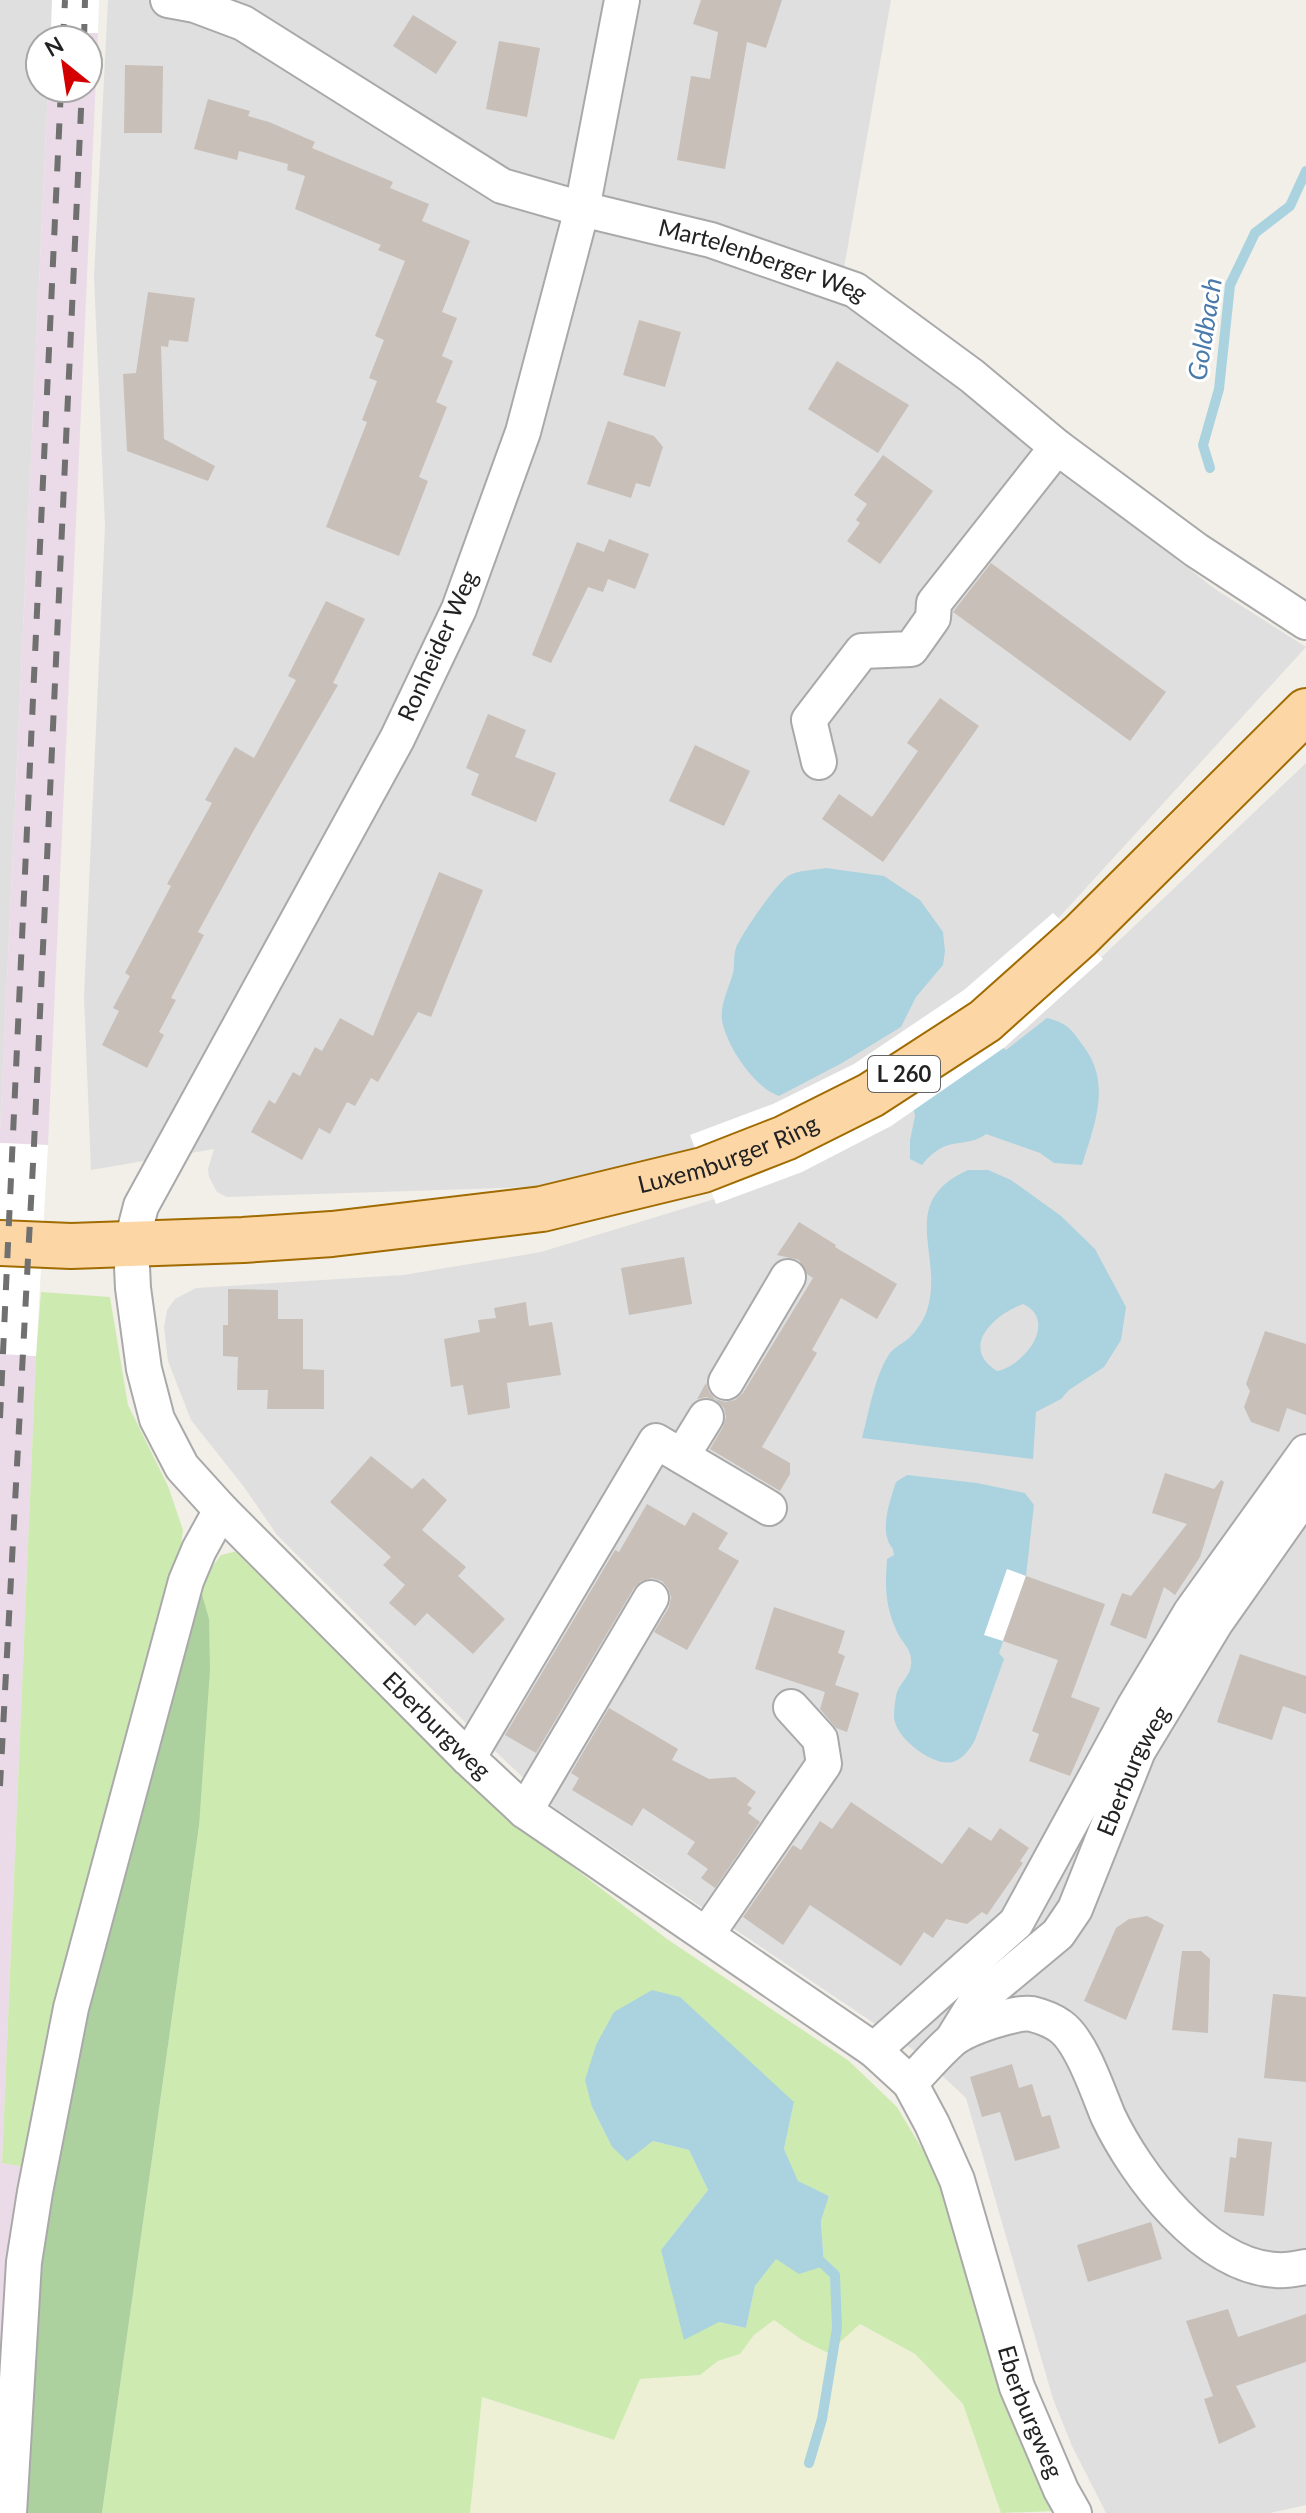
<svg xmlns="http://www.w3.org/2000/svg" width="1306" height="2513" font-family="Lato,sans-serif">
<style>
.residential{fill:#e0dfdf}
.industrial{fill:#ebdbe8}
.farmland{fill:#eef0d5}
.grass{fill:#cdebb0;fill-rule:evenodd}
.forest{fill:#add19e}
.water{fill:#aad3df;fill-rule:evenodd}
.pier{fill:#fff}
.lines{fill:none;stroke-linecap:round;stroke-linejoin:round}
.stream{stroke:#aad3df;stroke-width:10}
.building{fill:#c7bfb8}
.minor-casing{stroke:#a9a9a9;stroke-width:38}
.major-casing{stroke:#a06b00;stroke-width:48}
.minor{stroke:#fff;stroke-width:34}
.major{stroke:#fcd6a4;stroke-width:44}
.rail{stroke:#707070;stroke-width:6;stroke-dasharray:16 16;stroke-linecap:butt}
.labels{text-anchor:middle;stroke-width:6;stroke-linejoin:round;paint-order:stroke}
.shield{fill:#fff;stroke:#646464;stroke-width:2}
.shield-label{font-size:22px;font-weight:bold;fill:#222}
.street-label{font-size:24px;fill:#222;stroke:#fff}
.water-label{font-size:26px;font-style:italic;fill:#4a7aab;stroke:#fff}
</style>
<rect width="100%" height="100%" fill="#f2efe9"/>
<!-- residential -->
<g class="residential">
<polygon points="0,0 52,0 51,40 40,40 40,88 48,88 0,1132"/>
<polygon points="108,0 891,0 844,268 938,373 1215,589 1306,647 990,993 733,1140 623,1171 534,1187 227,1197 217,1192 209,1177 208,1169 214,1149 91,1170 84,997 105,526 94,277"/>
<polygon points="1306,763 1306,2505 1270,2513 1106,2513 1072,2446 1053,2399 966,2098 918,2053 555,1808 473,1730 277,1535 244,1487 191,1420 168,1361 164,1327 167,1310 175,1299 196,1288 403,1275 541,1252 761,1185 892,1121 1026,1029"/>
</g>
<!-- industrial -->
<g class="industrial">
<polygon points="51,33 98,33 48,1145 0,1143 0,1132 48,88 88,88 88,40 51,40"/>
<polygon points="0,1353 36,1356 2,2163 24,2167 0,2513"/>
</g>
<!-- farmland -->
<polygon class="farmland" points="774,2320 802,2340 828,2353 859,2324 915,2354 963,2404 1001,2513 470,2513 482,2397 614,2440 640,2379 700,2375 718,2361 740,2354 754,2335"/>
<!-- grass -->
<g class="grass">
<polygon points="41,1292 110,1297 128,1405 168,1486 183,1530 177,1576 24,2167 2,2163 36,1356"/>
<path d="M237,1551L277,1582L527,1832L667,1939L849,2061L897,2107L939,2177L1055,2511L1001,2513L963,2404L915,2354L860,2324L828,2353L802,2340L774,2320L754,2335L740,2354L718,2361L700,2375L640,2379L614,2440L482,2397L470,2513H102L199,1826V1584L221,1555ZM794,2102L784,2149L797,2181L829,2196L821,2221L824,2266L776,2258L755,2286L746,2328L719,2322L661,2250L708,2190L689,2150L653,2141L627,2160L612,2147L592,2107Z"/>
</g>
<!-- forest -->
<polygon class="forest" points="199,1584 209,1619 210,1670 199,1826 102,2513 19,2513 36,2283 52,2169 85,2021"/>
<!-- water -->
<g class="water">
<path d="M826,868L884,876L920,900L943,932L945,951L943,965L916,997L901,1027L842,1063L779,1096C755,1088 726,1046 722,1020C720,1004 729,988 733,973C735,965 733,956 736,948C740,936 779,879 790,875C800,870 815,870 826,868Z"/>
<path d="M1047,1018C1069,1024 1071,1029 1084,1047C1112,1084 1094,1126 1082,1165L1054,1163L1040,1153L986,1134C965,1150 947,1133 922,1165L910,1159V1140L915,1116L900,1046L978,1030L1006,1050Z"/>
<path d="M968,1170H988L1011,1180L1061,1216L1095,1249L1126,1307L1121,1340L1104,1367L1069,1390L1061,1399L1036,1412L1033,1459L862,1438C869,1412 874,1379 888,1356C893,1347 905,1343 911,1336C917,1330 925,1318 927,1310C945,1256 895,1203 968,1170ZM1023,1304C1059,1321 1024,1366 997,1371C959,1347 994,1315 1023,1304Z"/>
<path d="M907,1475L977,1483L1025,1493L1034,1505L1026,1576L999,1653L1004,1659L975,1740C970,1749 963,1759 953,1762C933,1767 895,1738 894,1717C894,1711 895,1699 897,1692C902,1680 913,1674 911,1659C910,1648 902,1642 897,1632C885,1605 885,1588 887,1559L894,1555L893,1549C878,1532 890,1501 896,1482Z"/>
<polygon points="652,1990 680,1997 794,2102 784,2149 798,2181 829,2196 821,2221 824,2266 799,2274 776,2259 755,2286 746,2328 719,2322 684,2340 661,2250 708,2190 689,2150 653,2141 627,2161 612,2147 592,2107 585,2080 596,2045 614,2012"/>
</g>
<!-- pier -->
<g class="pier">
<polygon points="52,0 99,0 98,33 51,33"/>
<polygon points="1053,913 1103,959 1005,1047 891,1126 802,1172 716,1204 690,1135 773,1104 854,1064 964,990"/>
<polygon points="0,1143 48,1145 36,1356 0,1354"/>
<polygon points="1007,1569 1026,1576 1003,1641 984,1635"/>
</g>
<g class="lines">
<!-- stream -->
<g class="stream">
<polyline points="1210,468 1203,445 1219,389 1230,285 1255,233 1290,206 1306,171"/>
<polyline points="809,2463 822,2419 837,2328 835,2275 816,2257"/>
</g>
</g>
<!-- building -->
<g class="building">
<polygon points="701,0 782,0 766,48 747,42 725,169 677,160 691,76 710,79 718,32 693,24"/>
<polygon points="413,15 457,42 436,74 393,46"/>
<polygon points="499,41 540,48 527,117 486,109"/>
<polygon points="125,65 163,66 162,133 124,133"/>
<polygon points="208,99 250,111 248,116 269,122 315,142 312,148 393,182 390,188 429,204 422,221 470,241 442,312 457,318 442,356 453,361 436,402 447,407 419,477 428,481 399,556 326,527 367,422 362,420 377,381 369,378 384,340 375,336 405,261 378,250 381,245 295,209 305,176 287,170 288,164 239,151 237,160 194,149"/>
<polygon points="148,292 195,298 188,342 169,340 168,347 161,346 164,439 215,466 208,481 127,451 123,374 136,373"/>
<polygon points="639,320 681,332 665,387 623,375"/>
<polygon points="837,361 909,405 878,453 808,409"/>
<polygon points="608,421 654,436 663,447 650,487 636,483 631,498 587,484"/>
<polygon points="883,455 933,491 880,564 847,541 860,523 856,520 867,504 854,495"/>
<polygon points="609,539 649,554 635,589 608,579 603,592 588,587 551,663 532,655 577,542 604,552"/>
<polygon points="991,563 1166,692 1130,741 953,612"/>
<polygon points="326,601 365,619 333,683 338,685 330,699 255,828 198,932 204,935 171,998 176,1000 159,1032 164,1035 147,1068 102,1045 119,1011 113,1008 130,976 125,973 171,886 167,884 212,803 205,800 235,747 254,758 296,680 288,676"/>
<polygon points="940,698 979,726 883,862 822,819 839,794 872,817 918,751 907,743"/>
<polygon points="488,714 526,730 515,757 556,773 536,822 471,795 479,774 466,768"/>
<polygon points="695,745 750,771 724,826 669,801"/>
<polygon points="439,872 483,890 431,1017 418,1012 378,1082 371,1078 355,1106 347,1102 330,1134 319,1128 302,1160 251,1132 269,1100 275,1104 293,1072 300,1076 315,1047 322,1051 340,1018 373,1036"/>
<polygon points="799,1222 836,1245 835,1247 897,1284 877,1319 841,1298 812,1350 817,1353 762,1447 790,1463 790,1474 780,1491 710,1449 723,1427 726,1417 724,1408 716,1400 706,1397 697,1399 706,1383 709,1392 715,1399 725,1402 735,1400 743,1393 813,1278 807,1274 799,1260 777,1255"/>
<polygon points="684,1257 692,1304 629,1315 621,1268"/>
<polygon points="228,1289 278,1290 278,1319 303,1319 303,1369 324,1370 324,1409 267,1409 268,1390 237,1390 238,1357 223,1356 223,1325 228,1325"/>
<polygon points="526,1302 529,1326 552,1322 561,1375 507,1383 510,1408 468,1415 463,1385 451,1387 444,1339 480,1332 478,1320 496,1318 494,1308"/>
<polygon points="1265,1331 1306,1344 1306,1415 1287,1408 1279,1432 1251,1422 1244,1407 1250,1391 1246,1384"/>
<polygon points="371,1456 412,1489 423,1478 447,1500 422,1530 466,1567 458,1576 505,1619 473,1654 427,1613 415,1626 389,1603 405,1585 383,1565 391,1557 330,1502"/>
<polygon points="1165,1473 1214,1489 1221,1480 1224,1482 1200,1557 1175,1595 1164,1587 1146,1639 1110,1625 1122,1593 1131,1596 1187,1524 1152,1513"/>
<polygon points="647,1504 685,1526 693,1512 728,1533 718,1549 739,1561 687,1650 654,1632 669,1607 671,1597 668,1588 662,1581 652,1578 641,1581 634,1588 536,1753 505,1735 615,1550 619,1552"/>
<polygon points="1026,1576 1105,1604 1071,1697 1100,1708 1070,1776 1029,1761 1039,1734 1032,1731 1058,1660 1003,1641"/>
<polygon points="774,1607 845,1631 838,1653 845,1656 835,1685 859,1693 847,1732 836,1728 820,1709 825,1692 755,1669"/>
<polygon points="1240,1654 1306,1676 1306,1714 1283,1706 1272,1740 1217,1722"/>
<polygon points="609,1708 678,1749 672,1760 709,1779 735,1777 756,1792 747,1805 752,1808 748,1813 760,1822 715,1888 701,1878 708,1869 687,1854 695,1842 643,1808 632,1826 572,1790 579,1778 571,1773"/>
<polygon points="851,1802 942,1864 969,1827 991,1841 1000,1828 1029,1848 1020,1861 1023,1863 987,1915 982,1912 967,1924 946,1919 933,1938 924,1932 901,1966 810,1905 783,1945 743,1917 793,1845 801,1850 820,1821 832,1829"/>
<polygon points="1147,1916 1164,1925 1126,2020 1084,2001 1116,1928 1129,1919"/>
<polygon points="1182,1951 1201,1951 1210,1959 1208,2033 1172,2030"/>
<polygon points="1273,1994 1306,1997 1306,2082 1264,2078"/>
<polygon points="1012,2064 1019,2088 1032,2084 1042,2117 1050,2115 1060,2148 1015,2161 1000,2112 982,2117 970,2077"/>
<polygon points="1238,2138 1272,2142 1264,2216 1224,2212 1230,2157 1236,2158"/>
<polygon points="1151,2222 1162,2259 1088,2282 1077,2245"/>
<polygon points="1228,2309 1238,2337 1306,2314 1306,2362 1236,2386 1256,2427 1219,2444 1204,2399 1213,2396 1186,2321"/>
</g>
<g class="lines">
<!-- minor casing -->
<g class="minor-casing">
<g id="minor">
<path id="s1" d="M168,0L195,5L243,23L502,186L582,209L711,240L855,290L972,376L1057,447L1196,550L1306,622"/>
<path id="s2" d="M622,0L582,209L523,432L459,609L397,739L141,1206L131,1245L133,1288L144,1369L157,1419L182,1467L221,1510L468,1758L525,1811L874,2050L910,2083L932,2124L957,2180L1017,2387L1061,2490L1074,2513"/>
<polyline points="819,762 809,720 862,651 911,649 933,618 934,603 1057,447"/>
<polyline points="726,1382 788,1277"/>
<polyline points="682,1456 706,1417"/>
<polyline points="468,1758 656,1441 769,1508"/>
<polyline points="525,1811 651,1598"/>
<polyline points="707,1934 824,1764 820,1739 791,1707"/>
<path id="s3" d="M954,2037L975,2003L1058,1934L1075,1909L1138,1751L1216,1622L1306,1494"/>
<polyline points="874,2050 1016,1923 1134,1707 1191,1612 1306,1452"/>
<path d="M910,2083C924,2069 937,2053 952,2040C965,2029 1015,2011 1032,2014C1040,2016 1053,2021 1060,2026C1081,2040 1098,2092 1108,2116C1136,2175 1204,2266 1276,2270C1285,2271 1296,2269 1306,2267"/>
<polyline points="9,2513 24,2262 35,2192 71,2008 186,1581 199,1550 221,1510"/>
</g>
</g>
<!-- major casing -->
<g class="major-casing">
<g id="major">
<path id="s4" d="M0,1243L71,1246L243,1240L332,1234L542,1209L703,1170L785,1138L871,1095L985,1021L1080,936L1306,711"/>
</g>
</g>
<!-- minor -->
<use href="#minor" class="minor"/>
<!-- major -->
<use href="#major" class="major"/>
<!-- rail -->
<g class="rail">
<polyline points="63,40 65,0"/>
<polyline points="84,40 85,0"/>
<polyline points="0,1418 61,88"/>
<polyline points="0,1786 34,1145 82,88"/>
</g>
</g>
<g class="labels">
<!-- shield labels -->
<rect class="shield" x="868" y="1056" width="72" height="36" rx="6"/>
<g class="shield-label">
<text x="904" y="1082">L 260</text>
</g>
<!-- street labels -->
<g class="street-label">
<text dy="8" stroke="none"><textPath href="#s1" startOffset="656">Martelenberger Weg</textPath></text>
<text transform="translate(438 646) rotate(-66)" y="8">Ronheider Weg</text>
<text dy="8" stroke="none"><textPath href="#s4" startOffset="738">Luxemburger Ring</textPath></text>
<text dy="8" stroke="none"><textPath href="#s2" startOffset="1942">Eberburgweg</textPath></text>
<text dy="8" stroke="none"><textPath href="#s3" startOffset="328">Eberburgweg</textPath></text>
<text dy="8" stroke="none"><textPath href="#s2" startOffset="2888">Eberburgweg</textPath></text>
</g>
<!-- water labels -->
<g class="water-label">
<text transform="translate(1205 329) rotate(-81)" y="9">Goldbach</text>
</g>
</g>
<!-- north arrow -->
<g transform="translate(64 64) rotate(330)"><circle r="38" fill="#ffffff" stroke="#a7a7a7" stroke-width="2"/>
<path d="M0-6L14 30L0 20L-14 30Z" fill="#d40000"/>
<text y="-12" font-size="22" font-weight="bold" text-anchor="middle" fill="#222222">N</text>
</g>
</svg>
